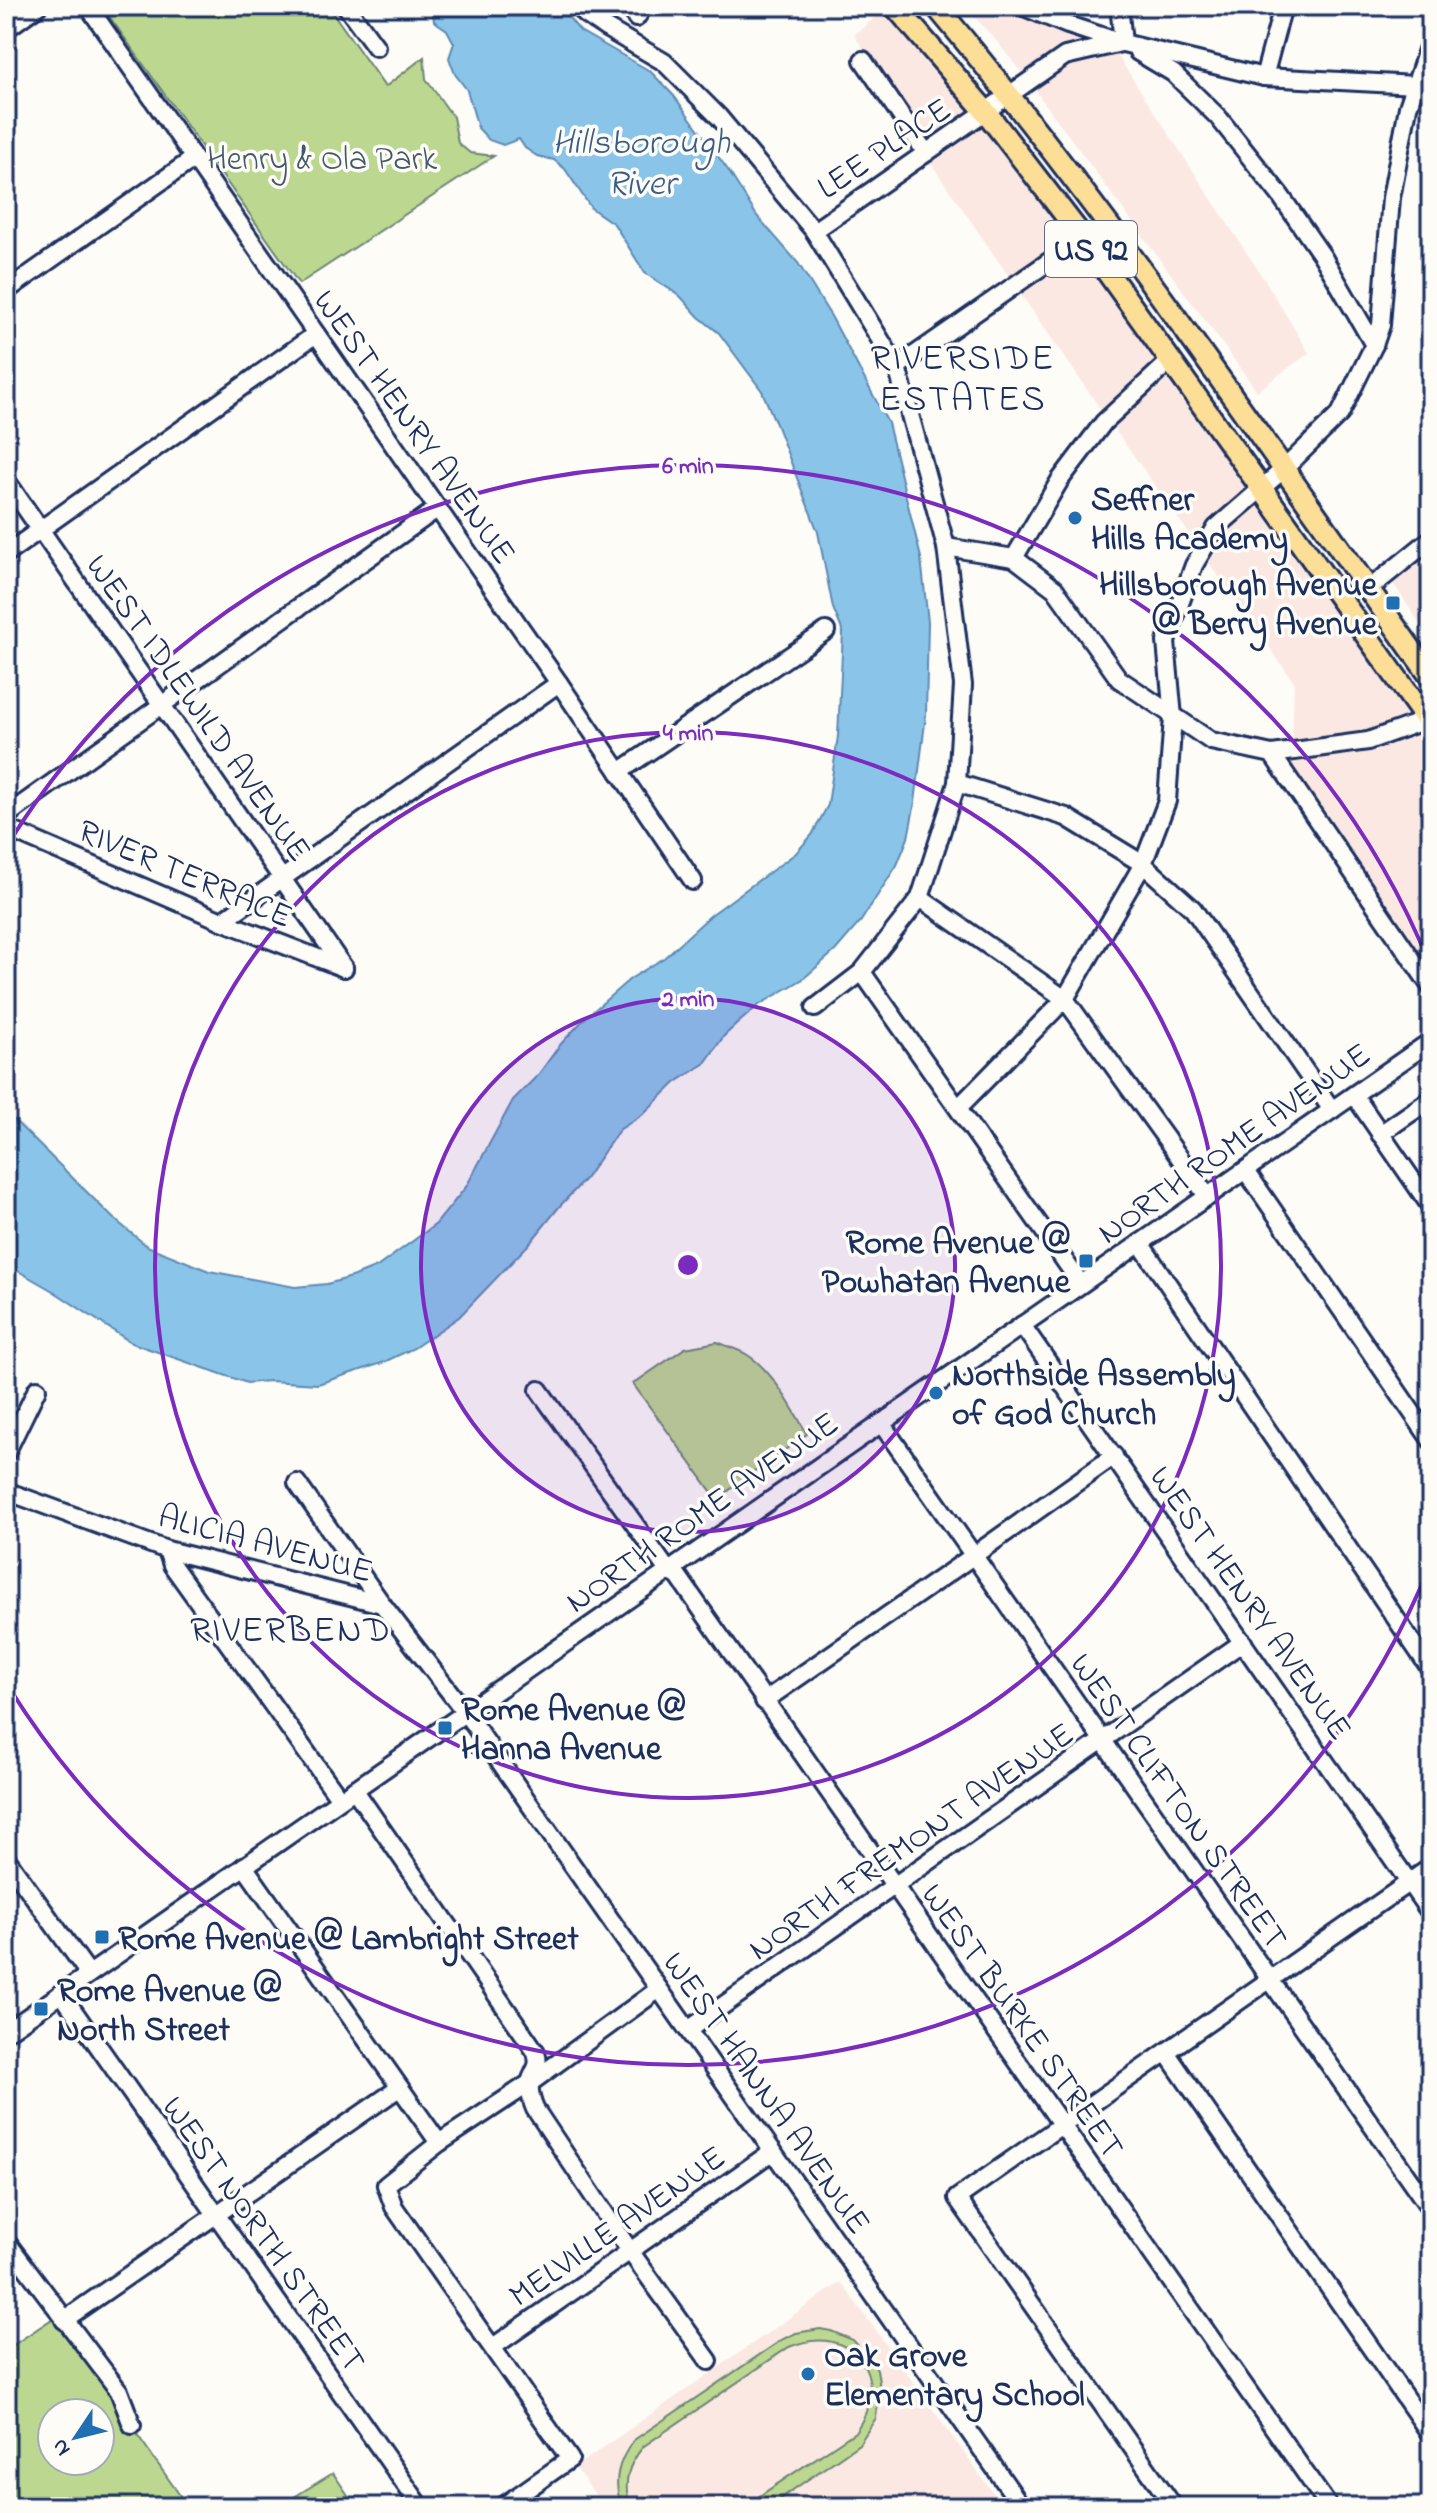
<svg xmlns="http://www.w3.org/2000/svg" width="1437" height="2513" font-family="'Indie Flower',sans-serif">
<style>
.built{fill:#fbe8e3}
.green{fill:#bcd890;stroke:#6c8477;stroke-width:2;fill-rule:evenodd}
.water{fill:#8ac5e9;stroke:#5e89b1;stroke-width:2}
.lines{fill:none;stroke-linecap:round;stroke-linejoin:round}
.minor-casing{stroke:#1b2f5e;stroke-width:22}
.major-casing{stroke:#1b2f5e;stroke-width:26}
.minor{stroke:#fdfcf7;stroke-width:16}
.major{stroke:#fdde96;stroke-width:20}
.ring{fill:none;stroke:#7b2cbf;stroke-width:4}
.poi-dot{fill:#1f6fb2;stroke:#fdfcf7;stroke-width:3}
.labels{text-anchor:middle;stroke-width:7;stroke-linejoin:round;paint-order:stroke}
.shield{fill:#fdfcf7;stroke:#5f6c8c;stroke-width:2}
.shield-label{font-size:32px;font-weight:bold;fill:#1b2f5e}
.street-label{font-size:34px;fill:#1b2f5e;stroke:#fdfcf7}
.park-label{font-size:34px;fill:#43596a;stroke:#fdfcf7}
.poi-label{font-size:34px;font-weight:bold;fill:#1b2f5e;stroke:#fdfcf7;text-anchor:start}
.water-label{font-size:36px;font-style:italic;fill:#3c5c88;stroke:#fdfcf7}
.neighbourhood-label{font-size:36px;letter-spacing:2px;fill:#1b2f5e;stroke:#fdfcf7}
.centre{fill:#7b2cbf;stroke:#fdfcf7;stroke-width:4}
.ring-label{font-size:24px;text-anchor:middle;font-weight:bold;fill:#7b2cbf;stroke:#fdfcf7;stroke-width:7;stroke-linejoin:round;paint-order:stroke}
</style>
<rect width="100%" height="100%" fill="#fdfcf7"/>
<filter id="ink" filterUnits="userSpaceOnUse"><feTurbulence type="fractalNoise" baseFrequency=".0125" numOctaves="2"/><feDisplacementMap in="SourceGraphic" scale="16" xChannelSelector="R" yChannelSelector="G"/><feConvolveMatrix kernelMatrix="1 2 1 2 8 2 1 2 1" color-interpolation-filters="sRGB"/></filter>
<g filter="url(#ink)">
<!-- built -->
<g class="built">
<polygon points="964,6 1006,6 1093,43 1025,77 994,38"/>
<polygon points="886,8 974,113 928,145 854,35"/>
<polygon points="1115,52 1266,282 1309,353 1257,391 1032,86 1067,61"/>
<polygon points="982,122 1073,239 1012,281 928,159"/>
<polygon points="1080,248 1161,362 1104,414 1018,290"/>
<polygon points="1168,371 1251,488 1198,546 1111,424"/>
<polygon points="1258,497 1415,718 1367,735 1292,745 1294,682 1205,557 1221,531"/>
<polygon points="1417,560 1431,578 1431,641 1391,580"/>
<polygon points="1422,727 1431,740 1431,975 1292,771 1292,757"/>
<polygon points="841,2282 1003,2507 604,2507 575,2467"/>
</g>
<!-- green -->
<g class="green">
<polygon points="102,6 328,6 385,87 424,57 426,79 453,117 458,143 470,153 494,156 299,284"/>
<path d="M717,1342C726,1346 737,1349 746,1354C772,1369 793,1409 807,1434L717,1499L633,1384L685,1348Z"/>
<path d="M55,2317L188,2507H6V2350ZM52,2413H100V2461H52Z"/>
<path d="M820,2329L831,2331L853,2340L871,2360L877,2369L880,2389L876,2418L859,2444L768,2507H743L855,2432C894,2378 852,2321 789,2347L644,2446C627,2465 623,2483 630,2507H622C612,2481 618,2461 634,2440L783,2339L796,2333Z"/>
<polygon points="333,2473 356,2507 278,2507"/>
</g>
<!-- water -->
<polygon class="water" points="432,6 559,6 580,31 650,71 674,96 728,170 757,216 798,263 832,318 888,423 921,558 928,622 926,715 915,802 908,838 897,865 861,921 835,951 803,979 759,1005 738,1023 724,1036 705,1063 675,1083 642,1115 619,1130 585,1179 559,1207 530,1243 459,1317 414,1348 382,1363 318,1384 269,1381 247,1383 132,1343 53,1291 6,1264 6,1112 113,1218 147,1246 209,1271 295,1287 327,1284 352,1277 377,1267 436,1224 466,1187 513,1100 538,1075 560,1045 583,1020 630,979 664,958 711,915 796,853 812,835 828,805 838,736 843,632 833,608 818,532 776,424 762,391 719,333 699,317 680,296 645,273 614,224 591,208 565,169 554,160 537,156 525,148 519,139 503,145 489,140 478,128 467,90 455,74 449,58 454,43 447,30 434,21"/>
<g class="lines">
<!-- minor casing -->
<g class="minor-casing">
<g id="minor">
<polyline points="88,6 559,683 693,881"/>
<polyline points="346,6 376,47"/>
<polyline points="579,6 585,14 606,28 664,62 719,117 814,231 897,367 946,547 963,685 957,783 920,898 862,972 815,1008"/>
<polyline points="1022,6 1068,25 1123,43 1264,77 1416,85 1431,84"/>
<polyline points="1123,6 1120,14 1123,43"/>
<polyline points="636,18 644,6"/>
<polyline points="6,29 38,6"/>
<polyline points="1138,52 1173,73 1218,117 1280,195 1323,257 1374,345"/>
<polyline points="863,60 926,153"/>
<polyline points="1264,77 1283,6"/>
<polyline points="814,231 1065,56 1121,43"/>
<polyline points="6,291 193,159"/>
<polyline points="897,367 1083,238"/>
<polyline points="6,480 344,968"/>
<polyline points="946,547 1014,558 1055,589 1119,679 1211,741 1272,754 1431,987"/>
<polyline points="6,554 316,334"/>
<polyline points="1014,558 1060,480 1104,422 1171,360"/>
<polyline points="1369,589 1431,539"/>
<polyline points="1272,754 1368,741 1426,720"/>
<polyline points="619,772 826,631"/>
<polyline points="957,783 1066,817 1143,864 1193,909 1332,1110"/>
<polyline points="6,816 438,508"/>
<polyline points="6,828 222,921 344,968"/>
<polyline points="920,898 1065,999 1208,1197"/>
<polyline points="222,921 559,683"/>
<polyline points="862,972 1081,1284"/>
<polyline points="1354,1095 1431,1207"/>
<polyline points="958,1108 1065,999 1143,864 1167,801 1173,717 1166,642 1194,565 1216,528 1284,469 1340,414 1374,345 1381,325 1391,198 1408,107 1431,38"/>
<polyline points="1380,1134 1431,1099"/>
<polyline points="1246,1171 1431,1440"/>
<polyline points="1140,1243 1431,1670"/>
<polyline points="1022,1325 1431,1914"/>
<polyline points="539,1390 668,1571 678,1576 1329,2507"/>
<polyline points="881,1423 1431,2210"/>
<polyline points="6,1453 37,1389"/>
<polyline points="297,1483 382,1604"/>
<polyline points="6,1491 167,1550 382,1604 465,1712 1022,2507"/>
<polyline points="167,1550 172,1565 340,1799"/>
<polyline points="764,1701 973,1556 1114,1456"/>
<path d="M354,1789L536,2052C541,2069 533,2069 530,2083C529,2092 532,2102 535,2109L630,2251L709,2361"/>
<polyline points="6,1858 89,1974"/>
<polyline points="244,1866 439,2143"/>
<polyline points="61,1993 421,2507"/>
<polyline points="688,2030 1243,1642"/>
<polyline points="6,2032 1431,1041"/>
<polyline points="1166,2052 1431,2435"/>
<polyline points="6,2241 119,2391 132,2425"/>
<polyline points="64,2320 399,2088"/>
<polyline points="493,2347 773,2151"/>
<polyline points="502,2507 570,2459 394,2207 386,2185 439,2143 530,2083 659,1989"/>
<polyline points="1174,2507 957,2198 1431,1867"/>
</g>
</g>
<!-- major casing -->
<g class="major-casing">
<g id="major">
<polyline points="895,6 986,112 1083,238 1431,726"/>
<path d="M936,6C1115,219 1269,451 1431,677"/>
</g>
</g>
<!-- minor -->
<use href="#minor" class="minor"/>
<!-- major -->
<use href="#major" class="major"/>
</g>
</g>
<!-- distance rings -->
<circle cx="688" cy="1265" r="267" fill="#7b2cbf" fill-opacity=".12"/>
<g class="ring">
<circle cx="688" cy="1265" r="267"/>
<circle cx="688" cy="1265" r="533"/>
<path d="M1430 1565A800 800 0 0 1 10 1689M10 841A800 800 0 0 1 1430 965"/>
</g>
<!-- markers -->
<g class="poi-dot">
<circle cx="1075" cy="518" r="8"/>
<rect x="1385" y="595" width="16" height="16" rx="4"/>
<rect x="1078" y="1253" width="16" height="16" rx="4"/>
<circle cx="936" cy="1393" r="8"/>
<rect x="437" y="1720" width="16" height="16" rx="4"/>
<rect x="94" y="1929" width="16" height="16" rx="4"/>
<rect x="33" y="2001" width="16" height="16" rx="4"/>
<circle cx="808" cy="2374" r="8"/>
</g>
<g class="labels">
<!-- shield labels -->
<rect class="shield" x="1045" y="221" width="92" height="56" rx="6"/>
<g class="shield-label">
<text x="1091" y="260">US 92</text>
</g>
<!-- street labels -->
<g class="street-label">
<text transform="translate(883 147) rotate(-34)" y="12">LEE PLACE</text>
<text transform="translate(416 426) rotate(55)" y="12">WEST HENRY AVENUE</text>
<text transform="translate(200 707) rotate(55)" y="12">WEST IDLEWILD AVENUE</text>
<text transform="translate(186 872) rotate(23)" y="12">RIVER TERRACE</text>
<text transform="translate(1233 1142) rotate(-35)" y="12">NORTH ROME AVENUE</text>
<text transform="translate(701 1511) rotate(-35)" y="12">NORTH ROME AVENUE</text>
<text transform="translate(266 1542) rotate(15)" y="12">ALICIA AVENUE</text>
<text transform="translate(1252 1602) rotate(55)" y="12">WEST HENRY AVENUE</text>
<text transform="translate(1180 1800) rotate(55)" y="12">WEST CLIFTON STREET</text>
<text transform="translate(910 1840) rotate(-35)" y="12">NORTH FREMONT AVENUE</text>
<text transform="translate(1024 2020) rotate(55)" y="12">WEST BURKE STREET</text>
<text transform="translate(768 2092) rotate(55)" y="12">WEST HANNA AVENUE</text>
<text transform="translate(616 2225) rotate(-35)" y="12">MELVILLE AVENUE</text>
<text transform="translate(265 2233) rotate(55)" y="12">WEST NORTH STREET</text>
</g>
<!-- park labels -->
<g class="park-label">
<text x="322" y="169">Henry &amp; Ola Park</text>
</g>
<!-- poi labels -->
<g class="poi-label">
<text x="1091" y="510">Seffner<tspan x="1091" dy="39">Hills Academy</tspan></text>
<text x="1377" y="595" text-anchor="end">Hillsborough Avenue<tspan x="1377" dy="39">@ Berry Avenue</tspan></text>
<text x="1070" y="1253" text-anchor="end">Rome Avenue @<tspan x="1070" dy="39">Powhatan Avenue</tspan></text>
<text x="952" y="1385">Northside Assembly<tspan x="952" dy="39">of God Church</tspan></text>
<text x="461" y="1720">Rome Avenue @<tspan x="461" dy="39">Hanna Avenue</tspan></text>
<text x="118" y="1949">Rome Avenue @ Lambright Street</text>
<text x="57" y="2001">Rome Avenue @<tspan x="57" dy="39">North Street</tspan></text>
<text x="824" y="2366">Oak Grove<tspan x="824" dy="39">Elementary School</tspan></text>
</g>
<!-- water labels -->
<g class="water-label">
<text x="641" y="153">Hillsborough<tspan x="641" dy="41">River</tspan></text>
</g>
<!-- neighbourhood labels -->
<g class="neighbourhood-label">
<text x="963" y="369">RIVERSIDE<tspan x="963" dy="41">ESTATES</tspan></text>
<text x="291" y="1641">RIVERBEND</text>
</g>
</g>
<circle cx="688" cy="1265" r="12" class="centre"/>
<g class="ring-label">
<text x="688" y="473">6 min</text>
<text x="688" y="740">4 min</text>
<text x="688" y="1006">2 min</text>
</g>
<!-- margin -->
<rect width="1437" height="2513" fill="none" stroke="#fdfcf7" stroke-width="32"/>
<rect x="16" y="16" width="1405" height="2481" fill="none" stroke="#1b2f5e" stroke-width="3" filter="url(#ink)"/>
<!-- north arrow -->
<g transform="translate(76 2437) rotate(235)"><circle r="38" fill="#fdfcf7" stroke="#a3aaba" stroke-width="2"/>
<path d="M0-6L14 30L0 20L-14 30Z" fill="#1f6fb2"/>
<text y="-12" font-size="22" font-weight="bold" text-anchor="middle" fill="#1b2f5e">N</text>
</g>
</svg>
